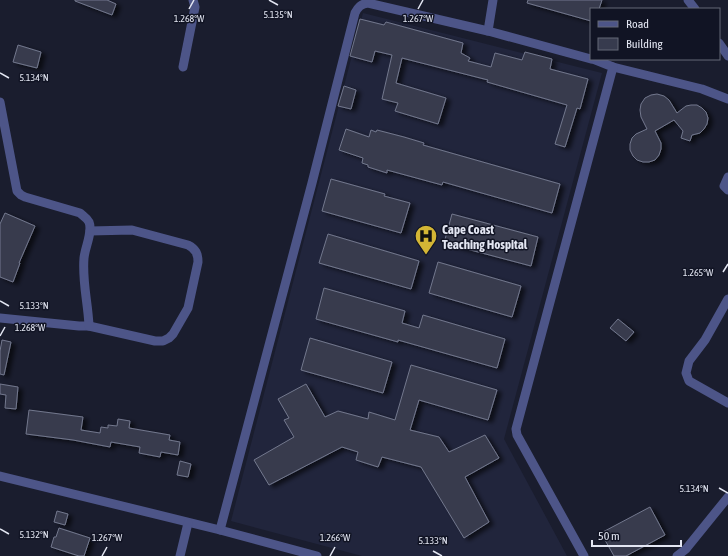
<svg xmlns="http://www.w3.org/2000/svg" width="728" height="556" font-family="'Asap Condensed',sans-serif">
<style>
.built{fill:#21253c}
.building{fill:#373b4e;stroke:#73788d;filter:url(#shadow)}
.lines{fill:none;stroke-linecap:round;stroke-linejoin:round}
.minor{stroke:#4d5588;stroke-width:9}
.ticks{fill:none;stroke:#e3e6f2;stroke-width:1.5}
.labels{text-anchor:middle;stroke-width:3;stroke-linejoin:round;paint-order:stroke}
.poi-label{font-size:13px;font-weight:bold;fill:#e3e6f2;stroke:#111424;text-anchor:start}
.ticks-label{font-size:10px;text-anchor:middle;fill:#e3e6f2;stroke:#111424;stroke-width:3;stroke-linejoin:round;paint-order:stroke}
</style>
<defs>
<filter id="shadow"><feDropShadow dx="4.5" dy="2.5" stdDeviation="2" flood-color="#0009"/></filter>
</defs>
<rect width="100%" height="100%" fill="#1a1d2e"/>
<!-- built -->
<polygon class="built" points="363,13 602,73 504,439 567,556 362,556 231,521"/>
<!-- building -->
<g class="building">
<polygon points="75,0 107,0 116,4 112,15 75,1"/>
<polygon points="528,0 602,0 599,9 591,9 591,21 527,3"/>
<polygon points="360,19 384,25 386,22 463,43 461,53 470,58 468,61 491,67 495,53 522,60 525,52 552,59 550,69 588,79 580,109 577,108 565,147 555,144 567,105 487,82 488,80 402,58 396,83 446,98 438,124 395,111 398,103 382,99 392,55 375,51 372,62 350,56"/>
<polygon points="18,45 41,52 37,68 13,62"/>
<polygon points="344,86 356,90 351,109 338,106"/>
<polygon points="657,94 664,96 669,100 677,113 686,106 691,105 697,105 702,108 706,112 708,118 707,124 704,129 700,133 692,135 690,141 681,138 683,131 674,120 655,131 661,143 661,149 659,155 655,160 649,162 643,162 637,160 633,156 630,150 630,144 632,138 636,134 647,129 641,117 640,110 641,104 645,98 651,95"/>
<polygon points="346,129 369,137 371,130 376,132 377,130 404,137 424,143 423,145 560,184 552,213 443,182 442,185 387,170 387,173 368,167 368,165 362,163 363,158 339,150"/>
<polygon points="331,179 385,194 384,196 410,203 401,233 322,211"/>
<polygon points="5,213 35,226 19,263 20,263 13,282 0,277 0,224"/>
<polygon points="452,214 538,237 531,266 444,243"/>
<polygon points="328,234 419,261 411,289 319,263"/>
<polygon points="438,262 521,286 512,317 429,293"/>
<polygon points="324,288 405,311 402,323 419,328 423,315 505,339 497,368 398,340 398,342 316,319"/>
<polygon points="618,319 634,332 626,341 610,328"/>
<polygon points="310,338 392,362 383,393 301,370"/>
<polygon points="2,340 11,342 4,375 0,374 0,351"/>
<polygon points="411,365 497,390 488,420 419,400 410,430 439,437 449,452 485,435 499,458 465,477 489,522 464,538 421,467 382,457 378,467 356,460 358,452 342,447 269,485 254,460 294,437 284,420 289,418 278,399 306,384 325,417 338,411 368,419 369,412 395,420"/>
<polygon points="0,384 18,387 16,409 5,408 6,395 0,394"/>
<polygon points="29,410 83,417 81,430 100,433 101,427 108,428 108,425 117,426 118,419 130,421 129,428 170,435 169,440 180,442 178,455 161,452 160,457 139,453 140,447 111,442 110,447 73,440 26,434"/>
<polygon points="180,461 191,464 188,477 177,475"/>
<polygon points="650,507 665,535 626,556 614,556 601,533"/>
<polygon points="57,511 68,514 65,525 54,522"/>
<polygon points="59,528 90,538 84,556 79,556 51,547 54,537 56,537"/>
</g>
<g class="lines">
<!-- minor -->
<g class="minor">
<polyline points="688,0 695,9"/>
<polyline points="488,31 493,0"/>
<polyline points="719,43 728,56"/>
<polyline points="183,67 195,7 193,0"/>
<polyline points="613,67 702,89 728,99"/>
<path d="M0,102L17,191L21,195L25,197L80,213C83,216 87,218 89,222C93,232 85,247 84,258C82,282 88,302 89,326H79L0,318"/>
<polyline points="728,177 724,186 728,190"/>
<polyline points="728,299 705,340 689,361 686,373 689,381 728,403"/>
<path d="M89,326L155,341H163L169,338L173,334L188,308L198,262C198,254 196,249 188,245L132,230L90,231"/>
<polyline points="0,476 220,530 317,556"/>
<path d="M220,530L312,183L355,13C358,7 361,4 368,3L488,31L591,59"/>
<polyline points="180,556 188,523"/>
<polyline points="584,556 517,435 516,429 613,67 593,59"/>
<polyline points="677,556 686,549 728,497"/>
</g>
</g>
<!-- ticks -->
<path class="ticks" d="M269,0L278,5M189,9L194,0M418,9L423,0M0,73L9,78M723,272L728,264M0,301L9,306M0,336L5,327M719,488L728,493M0,529L9,534M433,551L442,556M102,556L107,547M330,556L335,547"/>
<!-- icons -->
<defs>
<g id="hospital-pin" transform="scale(1.15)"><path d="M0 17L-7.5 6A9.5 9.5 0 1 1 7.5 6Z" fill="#d4b635" stroke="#111424"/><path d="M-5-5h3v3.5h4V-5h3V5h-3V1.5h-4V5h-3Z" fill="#111"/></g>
</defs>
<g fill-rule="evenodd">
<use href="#hospital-pin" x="426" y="236"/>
</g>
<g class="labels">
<!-- poi labels -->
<g class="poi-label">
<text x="442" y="234">Cape Coast<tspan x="442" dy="15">Teaching Hospital</tspan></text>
</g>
</g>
<g class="ticks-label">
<text x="278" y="18">5.135°N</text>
<text x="418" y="22">1.267°W</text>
<text x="189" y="22">1.268°W</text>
<text x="34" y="81">5.134°N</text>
<text x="698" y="276">1.265°W</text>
<text x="34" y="309">5.133°N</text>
<text x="30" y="331">1.268°W</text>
<text x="694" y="492">5.134°N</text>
<text x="34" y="538">5.132°N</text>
<text x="107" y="541">1.267°W</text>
<text x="335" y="541">1.266°W</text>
<text x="433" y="544">5.133°N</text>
</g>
<!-- legend -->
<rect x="590" y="8" width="130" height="52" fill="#111424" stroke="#656876"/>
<rect x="598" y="21" width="20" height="6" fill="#4d5588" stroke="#656876"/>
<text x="626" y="28" font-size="12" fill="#e3e6f2">Road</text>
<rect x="598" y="38" width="20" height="12" fill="#373b4e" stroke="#656876"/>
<text x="626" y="48" font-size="12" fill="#e3e6f2">Building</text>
<!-- scale -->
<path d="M592 540v6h89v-6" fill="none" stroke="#e3e6f2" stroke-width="2"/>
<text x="598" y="540" font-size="12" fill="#e3e6f2" stroke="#111424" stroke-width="3" paint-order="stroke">50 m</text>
</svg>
